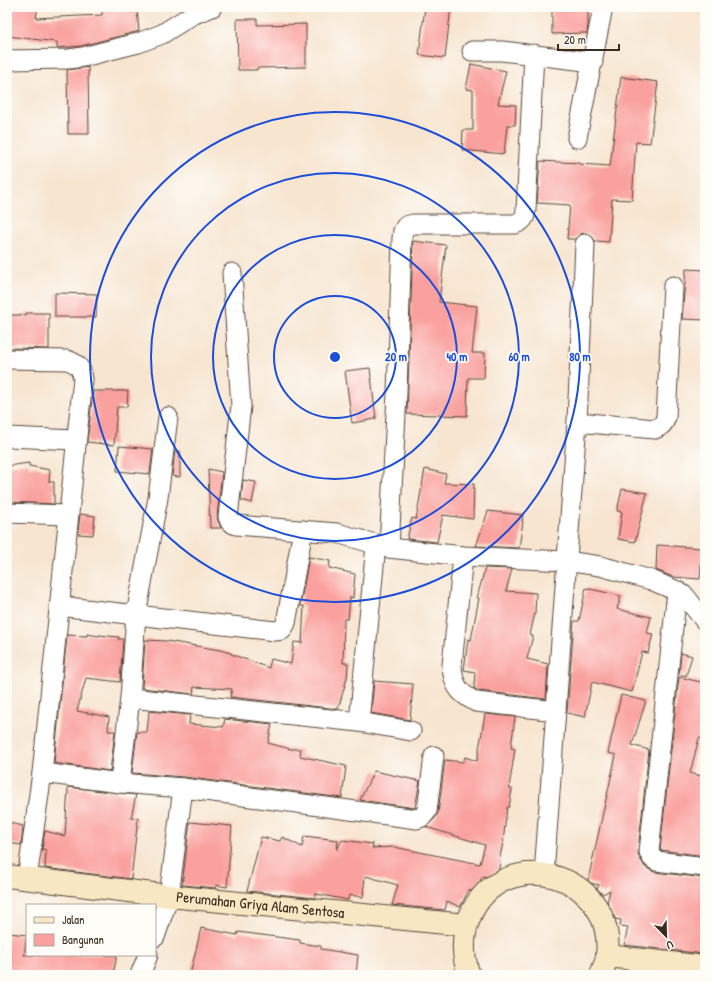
<svg xmlns="http://www.w3.org/2000/svg" width="712" height="982" font-family="'Patrick Hand',sans-serif">
<style>
.building{fill:#faa19f}
.lines{fill:none;stroke-linecap:round;stroke-linejoin:round}
.street-casing{stroke:#574639;stroke-width:21}
.secondary-casing{stroke:#574639;stroke-width:24}
.street{stroke:#fff;stroke-width:19}
.secondary{stroke:#f7e8c3;stroke-width:22}
.ring{fill:none;stroke:#1d4ed8;stroke-width:2}
.labels{text-anchor:middle;stroke-width:3.5;stroke-linejoin:round;paint-order:stroke}
.street-label{font-size:15px;fill:#3b2a1e;stroke:#fdfcf7}
.centre{fill:#1d4ed8;stroke:#fdfcf7;stroke-width:2}
.ring-label{font-size:12px;text-anchor:middle;font-weight:bold;fill:#1d4ed8;stroke:#fdfcf7;stroke-width:3.5;stroke-linejoin:round;paint-order:stroke}
</style>
<rect width="100%" height="100%" fill="#fdfcf7"/>
<filter id="ink" filterUnits="userSpaceOnUse"><feTurbulence type="fractalNoise" baseFrequency=".025" numOctaves="2"/><feDisplacementMap in="SourceGraphic" scale="8" xChannelSelector="R" yChannelSelector="G"/><feConvolveMatrix kernelMatrix="1 2 1 2 8 2 1 2 1" color-interpolation-filters="sRGB"/></filter>
<filter id="wash" filterUnits="userSpaceOnUse"><feTurbulence type="fractalNoise" baseFrequency=".012" numOctaves="4" result="noise"/><feDisplacementMap in="SourceGraphic" scale="16" xChannelSelector="R" yChannelSelector="G"/><feGaussianBlur stdDeviation="0.9" result="paint"/><feColorMatrix in="noise" values="0 0 0 0 0 0 0 0 0 0 0 0 0 0 0 0 0 1.4 0 .05"/><feComposite in="paint" operator="in"/></filter>
<g filter="url(#wash)">
<rect width="100%" height="100%" fill="#f7e5d0"/>
<g id="blocks">
<!-- building -->
<g class="building">
<polygon points="7,7 38,7 36,18 102,15 102,10 137,8 139,31 81,46 57,48 57,42 7,36"/>
<polygon points="425,7 451,7 445,58 419,55"/>
<polygon points="552,7 588,7 588,25 587,33 552,34"/>
<polygon points="237,19 257,19 257,25 306,24 306,67 257,68 257,70 238,70"/>
<polygon points="471,64 506,71 498,104 516,105 515,125 507,125 504,154 462,150 463,130 473,130 473,90 466,89"/>
<polygon points="88,67 89,134 68,134 67,70"/>
<polygon points="621,77 658,82 650,143 636,142 632,200 612,199 609,242 595,241 591,235 586,233 580,234 575,239 567,239 570,205 537,203 540,161 579,163 579,164 610,166"/>
<polygon points="413,241 446,245 439,302 477,306 472,353 485,353 484,378 468,378 467,416 407,414"/>
<polygon points="686,269 705,270 705,320 682,319"/>
<polygon points="55,293 97,294 96,317 55,317"/>
<polygon points="26,313 49,313 49,349 7,348 7,315 26,315"/>
<polygon points="370,368 376,419 352,423 345,371"/>
<polygon points="93,391 128,391 127,407 117,407 114,445 87,442"/>
<polygon points="119,446 153,449 150,474 117,471"/>
<polygon points="175,451 180,451 180,477 172,476"/>
<polygon points="29,463 29,466 50,470 49,482 54,482 54,504 7,502 7,466"/>
<polygon points="208,469 222,472 217,516 218,521 221,528 210,528"/>
<polygon points="425,469 446,474 444,483 474,484 473,519 443,515 437,542 407,539 412,518 416,519"/>
<polygon points="243,480 256,482 252,503 241,500"/>
<polygon points="622,489 647,493 635,542 618,539 622,512 617,511"/>
<polygon points="488,511 523,515 522,521 523,521 519,548 476,546"/>
<polygon points="80,514 95,516 93,535 78,534"/>
<polygon points="657,545 702,548 700,579 673,577 656,570"/>
<polygon points="309,557 330,561 329,568 355,574 353,598 350,597 348,619 344,619 343,663 348,663 347,678 338,709 230,697 232,689 194,687 193,694 142,688 145,640 167,641 220,650 231,653 231,654 269,668 271,659 291,664 294,642 302,643 304,606 300,606"/>
<polygon points="485,568 512,569 506,591 536,593 535,613 530,635 533,636 527,659 548,664 546,699 479,691 474,688 475,672 464,670 468,639 471,640 479,598 477,598"/>
<polygon points="586,588 621,596 617,609 651,617 647,633 653,634 648,653 642,652 632,692 592,682 585,717 567,713 574,621 579,621"/>
<polygon points="87,634 99,636 99,635 119,637 118,639 123,639 120,682 86,678 77,711 109,717 108,731 115,731 110,771 54,763 67,635 87,636"/>
<polygon points="681,653 692,656 686,676 679,674"/>
<polygon points="679,677 705,683 705,740 699,738 690,773 705,777 705,856 660,850"/>
<polygon points="374,681 413,684 410,720 371,713"/>
<polygon points="621,695 646,701 632,745 649,750 638,851 639,857 645,867 654,872 705,878 705,954 624,945 628,927 620,926 621,920 615,919 607,903 610,890 603,894 597,889 599,885 590,883 588,880 616,755 608,753"/>
<polygon points="149,711 190,715 189,724 223,727 225,719 272,724 268,743 290,749 301,749 300,756 346,766 342,798 184,777 132,773 137,732 147,732"/>
<polygon points="485,714 515,717 511,748 515,749 509,788 512,789 509,807 507,807 503,843 499,861 500,861 499,869 487,877 483,876 480,881 472,891 469,890 460,907 447,901 445,910 392,905 398,885 365,876 363,897 349,895 348,900 316,894 315,898 247,891 261,837 280,841 282,837 302,847 304,836 338,840 337,850 342,840 373,844 372,848 394,847 480,864 485,845 426,827 435,818 438,813 445,760 463,762 465,757 477,761"/>
<polygon points="374,771 420,781 415,808 360,800"/>
<polygon points="68,787 136,795 131,818 138,818 131,879 45,868 46,850 42,849 45,831 65,836"/>
<polygon points="7,822 23,826 21,845 7,843"/>
<polygon points="190,822 232,826 227,887 216,885 216,888 182,885"/>
<polygon points="201,928 237,935 238,932 300,940 300,943 321,946 321,949 358,955 356,975 190,975"/>
<polygon points="9,933 27,935 24,955 117,955 113,975 7,975 7,946"/>
</g>
</g>
</g>
<g filter="url(#ink)">
<use href="#blocks" fill-opacity="0" stroke="#574639" stroke-width="1"/>
<g class="lines">
<!-- street casing -->
<g class="street-casing">
<g id="street">
<polyline points="472,51 502,51 593,62"/>
<polyline points="7,60 69,59 83,57 138,43 162,34 192,15 212,7"/>
<polyline points="577,138 603,7"/>
<polyline points="232,273 241,406 228,517 230,522 236,525 337,533 389,548 463,556 566,561 600,566 615,570 651,580 677,591 649,852 652,858 656,861 705,867"/>
<path d="M7,359L67,360C77,363 82,368 83,379L42,773L27,879"/>
<polyline points="577,422 585,244"/>
<polyline points="7,437 76,440"/>
<polyline points="7,513 68,515"/>
<path d="M389,548L397,394L402,238L403,231L406,226L413,224H515C523,221 525,218 526,210L534,54"/>
<path d="M463,556L452,665C453,684 458,693 476,702L556,711"/>
<polyline points="677,591 685,596 705,621"/>
<polyline points="59,606 275,631 282,630 286,623 303,530"/>
<polyline points="130,698 359,722 411,731"/>
<polyline points="359,722 376,545"/>
<polyline points="42,773 120,783 183,788 417,819 422,817 427,811 434,756"/>
<polyline points="120,783 130,698 136,615 158,498 168,417"/>
<path d="M544,874L577,422L655,429C661,427 664,424 666,417L673,286"/>
<polyline points="155,937 169,896 183,788"/>
<polyline points="140,975 148,955"/>
</g>
</g>
<!-- secondary casing -->
<g class="secondary-casing">
<g id="secondary">
<path id="s1" d="M7,876L169,896L466,925"/>
<polyline points="607,956 705,967"/>
<path d="M469,975C462,955 462,935 470,916C502,842 616,872 607,955C607,961 603,968 601,975"/>
</g>
</g>
<!-- street -->
<use href="#street" class="street"/>
<!-- secondary -->
<use href="#secondary" class="secondary"/>
</g>
</g>
<!-- distance rings -->
<g class="ring">
<circle cx="335" cy="357" r="61"/>
<circle cx="335" cy="357" r="122"/>
<circle cx="335" cy="357" r="184"/>
<circle cx="335" cy="357" r="245"/>
</g>
<g class="labels">
<!-- street labels -->
<g class="street-label">
<text dy="5" stroke="none"><textPath href="#s1" startOffset="255">Perumahan Griya Alam Sentosa</textPath></text>
</g>
</g>
<circle cx="335" cy="357" r="6" class="centre"/>
<g class="ring-label">
<text x="396" y="361">20 m</text>
<text x="457" y="361">40 m</text>
<text x="519" y="361">60 m</text>
<text x="580" y="361">80 m</text>
</g>
<!-- margin -->
<rect width="712" height="982" fill="none" stroke="#fdfcf7" stroke-width="24"/>
<!-- legend -->
<rect x="26" y="904" width="130" height="52" fill="#fdfcf7" stroke="#afa8a0"/>
<rect x="34" y="917" width="20" height="6" fill="#f7e8c3" stroke="#afa8a0"/>
<text x="62" y="924" font-size="12" fill="#3b2a1e">Jalan</text>
<rect x="34" y="934" width="20" height="12" fill="#faa19f" stroke="#afa8a0"/>
<text x="62" y="944" font-size="12" fill="#3b2a1e">Bangunan</text>
<!-- north arrow -->
<g transform="translate(666 936) rotate(157)" stroke="#fdfcf7" stroke-width="3" paint-order="stroke">
<path d="M0-3L7 15L0 10L-7 15Z" fill="#3b2a1e"/>
<text y="-6" font-size="11" font-weight="bold" text-anchor="middle" fill="#3b2a1e">U</text>
</g>
<!-- scale -->
<path d="M558 44v6h61v-6" fill="none" stroke="#3b2a1e" stroke-width="2"/>
<text x="564" y="44" font-size="12" fill="#3b2a1e" stroke="#fdfcf7" stroke-width="3" paint-order="stroke">20 m</text>
</svg>
